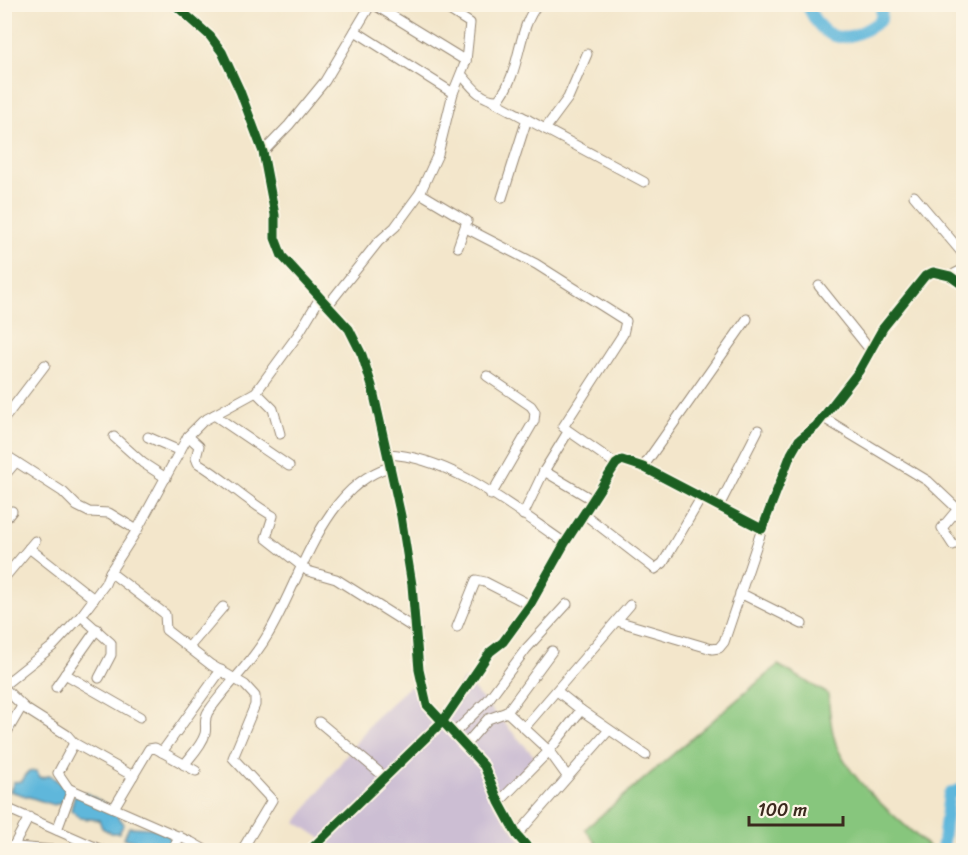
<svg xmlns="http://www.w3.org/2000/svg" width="968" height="855" font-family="Sriracha,sans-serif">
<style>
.industrial{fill:#ccbed3}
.green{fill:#87c67d;stroke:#61784e;stroke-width:1.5}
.water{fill:#5eb7db;stroke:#4c707c;stroke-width:1.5}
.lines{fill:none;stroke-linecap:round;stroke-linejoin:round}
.river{stroke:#5eb7db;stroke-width:12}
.minor-casing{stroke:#978874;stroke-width:11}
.minor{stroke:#fff;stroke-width:9}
.cycleway-casing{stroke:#fcf5e5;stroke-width:13}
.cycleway{stroke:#1b5e20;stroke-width:9}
</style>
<rect width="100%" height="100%" fill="#fcf5e5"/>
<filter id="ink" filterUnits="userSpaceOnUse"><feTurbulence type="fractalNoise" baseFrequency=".0167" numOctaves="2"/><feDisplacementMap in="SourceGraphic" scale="12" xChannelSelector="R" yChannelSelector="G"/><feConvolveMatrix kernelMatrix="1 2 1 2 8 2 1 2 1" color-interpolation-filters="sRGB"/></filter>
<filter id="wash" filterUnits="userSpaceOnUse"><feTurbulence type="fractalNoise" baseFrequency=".008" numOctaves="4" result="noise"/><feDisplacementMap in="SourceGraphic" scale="24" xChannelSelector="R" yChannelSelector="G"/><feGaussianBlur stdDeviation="1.35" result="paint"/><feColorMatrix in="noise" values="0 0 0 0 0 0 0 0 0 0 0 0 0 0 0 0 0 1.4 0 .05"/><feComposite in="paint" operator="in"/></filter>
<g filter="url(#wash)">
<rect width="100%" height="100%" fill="#f3e6cb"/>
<!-- industrial -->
<polygon class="industrial" points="464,679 536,758 493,803 528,850 339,850 296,822 374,719 410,686 439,720"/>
<!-- green -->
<path class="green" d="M778,665L828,694C830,714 831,736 840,753C860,791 902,821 932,850H601L585,829Z"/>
<!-- water -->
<g class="water">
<path d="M36,771L41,778L50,775C60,783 68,788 66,801L54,805L10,791L14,782L22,781L28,772Z"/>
<polygon points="84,792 111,807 124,824 119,833 111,833 102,828 99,820 80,818 71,810 74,797"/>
<polygon points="129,827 153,828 169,834 171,841 161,850 134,850 134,841 124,838"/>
</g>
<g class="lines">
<!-- river -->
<g class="river">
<path d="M807,4C824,46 848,44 881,20L882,4"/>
<polyline points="942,850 949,794 964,788"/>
</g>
</g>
</g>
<g filter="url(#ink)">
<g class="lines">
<!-- minor casing -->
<g class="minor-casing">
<g id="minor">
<polyline points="174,4 210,36 222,52 240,91 263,152 275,215 275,238 282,256 349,329 362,355 372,386 401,516 412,585 419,670 427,705 484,766 499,802 517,835 530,850"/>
<polyline points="440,4 470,23 466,61"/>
<polyline points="355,31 453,93"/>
<path d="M462,75C471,86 482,101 498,100C522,72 516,30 538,4"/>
<polyline points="491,100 644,182"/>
<polyline points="545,129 568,98 587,54"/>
<polyline points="263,152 289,125 325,81 371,4"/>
<polyline points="420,193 467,221 458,247"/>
<polyline points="914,196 964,255"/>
<polyline points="502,198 527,119"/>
<polyline points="466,228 536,264 626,321 623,334 563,427 616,464"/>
<polyline points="950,276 964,269"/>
<polyline points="819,286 871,351"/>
<polyline points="328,305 378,242 395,227 420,193 438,154 453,93 466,61 373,4"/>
<polyline points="487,376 531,406 535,412 534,421 491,495"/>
<polyline points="256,392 273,409 280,434"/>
<polyline points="214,415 289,466"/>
<polyline points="822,417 928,481 964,515"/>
<polyline points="4,419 45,365"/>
<path d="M188,436L199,446L196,458L198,463C225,479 245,500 273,516L266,538L308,571L336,579L417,630"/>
<polyline points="114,437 143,463 166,478"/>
<polyline points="148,437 180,451"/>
<polyline points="4,454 63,492 77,506 89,512 109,513 137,530"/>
<path d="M387,454C452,457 512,507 565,543"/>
<polyline points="643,467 747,319"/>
<polyline points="544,471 593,500"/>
<polyline points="4,476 16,462"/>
<polyline points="719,506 758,430"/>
<polyline points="584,514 655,569 663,563 701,498"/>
<polyline points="523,515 544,471 568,432"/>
<polyline points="4,521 12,511"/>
<polyline points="953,545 942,528 957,510"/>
<polyline points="29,548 94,599"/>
<polyline points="110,572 165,614 166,630 211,665 245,685 255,696 255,705 233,758 272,800 242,850"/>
<polyline points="4,578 35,541"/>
<polyline points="740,593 802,624"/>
<polyline points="81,616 111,643 111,655 99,678"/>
<polyline points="617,621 712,649 719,648 724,642 762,529"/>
<polyline points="457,627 476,580 485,582 530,605"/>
<polyline points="189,647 223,607"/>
<polyline points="552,651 507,712 549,751 567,776"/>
<polyline points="65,674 140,717"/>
<polyline points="4,685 53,646 81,616 105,584 110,572 137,530 188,436 203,421 256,392 297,336 320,298"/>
<polyline points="56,687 97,629"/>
<polyline points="4,688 26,709 67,735 74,743 58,773 71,792 57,830"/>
<polyline points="557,691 581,710"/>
<polyline points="319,722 386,778"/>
<polyline points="525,727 630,605"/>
<polyline points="455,732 488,700 526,649 567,604"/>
<polyline points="4,737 22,706"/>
<polyline points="74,743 133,776"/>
<polyline points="466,744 488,719 507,712"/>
<polyline points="162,752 221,670"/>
<path d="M184,765C191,756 202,745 205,734C207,726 203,720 208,712C226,686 251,664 267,636C300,583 322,486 390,467"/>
<polyline points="70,789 191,842 205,850"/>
<polyline points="499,802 549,751 581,710 646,755"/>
<polyline points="4,807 102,850"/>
<polyline points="114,808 149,749 155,748 196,771"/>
<polyline points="517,835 609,730"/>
<polyline points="4,846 53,850"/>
<polyline points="13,847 29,817"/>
<polyline points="173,850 179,836"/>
<polyline points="310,850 443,721 490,652 503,642 530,605 565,543 616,464 622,460 643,467 762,529 791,454 799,440 816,426 859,371 883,328 925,276 933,272 950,276 964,286"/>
</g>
</g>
<!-- minor -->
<use href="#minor" class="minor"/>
<!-- cycleway casing -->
<g class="cycleway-casing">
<g id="cycleway">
<polyline points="174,4 210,36 222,52 240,91 263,152 275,215 275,238 282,256 349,329 362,355 372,386 401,516 412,585 419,670 427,705 484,766 499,802 517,835 530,850"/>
<polyline points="310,850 443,721 490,652 503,642 530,605 565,543 616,464 622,460 643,467 762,529 791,454 799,440 816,426 859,371 883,328 925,276 933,272 950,276 964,286"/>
</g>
</g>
<!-- cycleway -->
<use href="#cycleway" class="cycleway"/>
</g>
</g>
<!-- margin -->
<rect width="968" height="855" fill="none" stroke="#fcf5e5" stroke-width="24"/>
<!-- scale -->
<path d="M749 816v9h94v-9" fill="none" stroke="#3b2a1e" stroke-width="3"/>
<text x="758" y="816" font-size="18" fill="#3b2a1e" stroke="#fcf5e5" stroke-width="4.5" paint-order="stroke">100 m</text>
</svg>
